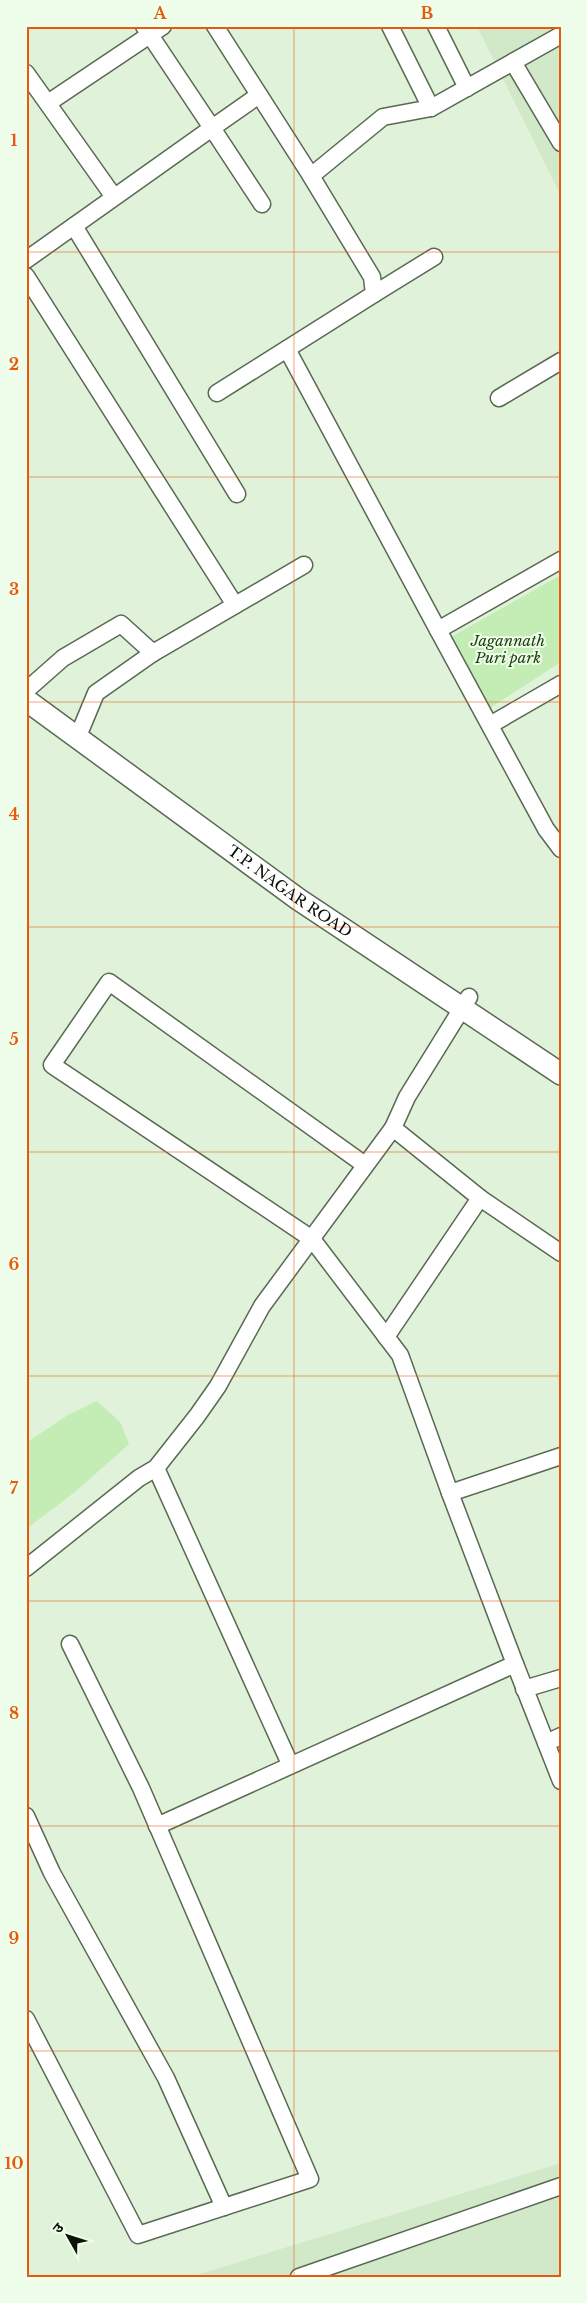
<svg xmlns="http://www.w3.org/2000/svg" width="587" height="2303" font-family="'Libre Baskerville','Noto Sans Devanagari',serif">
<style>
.built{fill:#d1e8c9}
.green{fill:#c3edb4}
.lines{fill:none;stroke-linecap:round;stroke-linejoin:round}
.minor-casing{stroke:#596953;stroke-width:19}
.major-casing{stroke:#596953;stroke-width:24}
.minor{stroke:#fff;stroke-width:16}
.major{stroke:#fff;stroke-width:21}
.grid{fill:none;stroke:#e8590c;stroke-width:1;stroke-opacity:0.55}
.labels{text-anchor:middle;stroke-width:4;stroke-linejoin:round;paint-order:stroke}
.park-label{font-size:15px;font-style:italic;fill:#204011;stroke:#effeea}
.street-label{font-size:15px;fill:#0c1209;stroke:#effeea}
.neatline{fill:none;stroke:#e8590c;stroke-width:2}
.grid-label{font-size:16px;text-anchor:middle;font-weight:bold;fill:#e8590c}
</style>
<rect width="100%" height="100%" fill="#e0f2d9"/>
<!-- built -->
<g class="built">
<polygon points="477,26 561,26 561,196"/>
<polygon points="561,2163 561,2277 190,2277"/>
</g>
<!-- green -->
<g class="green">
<polygon points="561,575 561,662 490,708 451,637"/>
<polygon points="97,1401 120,1422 129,1444 75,1492 26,1529 26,1443 68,1415"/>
</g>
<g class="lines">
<!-- minor casing -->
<g class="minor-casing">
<g id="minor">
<polyline points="215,26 311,176"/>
<polyline points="390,26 431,108"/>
<polyline points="436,26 467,88"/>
<polyline points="513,62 561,143"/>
<polyline points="26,73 114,197"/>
<polyline points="259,95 212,128 262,204"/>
<polyline points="48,103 163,26"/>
<polyline points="74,226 237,494"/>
<polyline points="26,260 212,128 144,26"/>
<polyline points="26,276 235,605"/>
<polyline points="374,294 434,257"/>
<polyline points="287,349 438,630"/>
<polyline points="217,393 374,294 372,277 311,176 383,117 431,108 561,35"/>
<polyline points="499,398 561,361"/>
<polyline points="561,560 438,630 546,829 561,849"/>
<polyline points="153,653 304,565"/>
<polyline points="29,688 63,658 121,624 153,653 96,693 81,729"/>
<polyline points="490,725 561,684"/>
<polyline points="365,1165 109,982 52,1065 312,1239 400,1355 450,1493"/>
<polyline points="480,1198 561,1253"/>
<polyline points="386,1337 480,1198 393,1128"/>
<polyline points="156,1468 290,1764"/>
<polyline points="26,1568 139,1478 156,1468 197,1416 218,1386 262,1306 393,1128 407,1097 469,997"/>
<polyline points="515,1664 450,1493 561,1456"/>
<polyline points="524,1689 561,1678"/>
<polyline points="546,1743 561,1736"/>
<polyline points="26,1816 52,1873 166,2078 224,2207"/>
<polyline points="157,1826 515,1664 561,1781"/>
<polyline points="26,2019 138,2235 310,2179 141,1788 70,1644"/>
<polyline points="299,2277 561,2186"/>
</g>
</g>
<!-- major casing -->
<g class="major-casing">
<g id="major">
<path id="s1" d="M26,700L298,899L561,1074"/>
</g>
</g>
<!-- minor -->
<use href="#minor" class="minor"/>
<!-- major -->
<use href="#major" class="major"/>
</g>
<!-- grid -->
<path class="grid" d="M294,26V2277M26,252H561M26,477H561M26,702H561M26,927H561M26,1152H561M26,1376H561M26,1601H561M26,1826H561M26,2051H561"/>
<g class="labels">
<!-- park labels -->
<g class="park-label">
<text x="508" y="646">Jagannath<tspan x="508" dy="17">Puri park</tspan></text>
</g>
<!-- street labels -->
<g class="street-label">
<text dy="5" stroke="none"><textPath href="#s1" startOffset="326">T.P. NAGAR ROAD</textPath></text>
</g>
</g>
<!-- border -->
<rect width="587" height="2303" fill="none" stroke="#effeea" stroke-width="55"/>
<!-- north arrow -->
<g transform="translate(68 2236) rotate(309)" stroke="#effeea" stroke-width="4" paint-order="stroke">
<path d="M0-4L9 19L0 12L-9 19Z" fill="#0c1209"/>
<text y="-8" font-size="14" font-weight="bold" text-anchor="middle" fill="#0c1209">उ</text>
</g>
<rect x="28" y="28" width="532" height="2248" class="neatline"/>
<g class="grid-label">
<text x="160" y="19">A</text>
<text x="427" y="19">B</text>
<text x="14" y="146">1</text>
<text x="14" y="370">2</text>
<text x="14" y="595">3</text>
<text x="14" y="820">4</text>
<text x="14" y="1045">5</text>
<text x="14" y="1270">6</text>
<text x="14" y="1494">7</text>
<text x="14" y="1719">8</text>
<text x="14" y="1944">9</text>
<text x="14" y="2169">10</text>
</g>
</svg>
